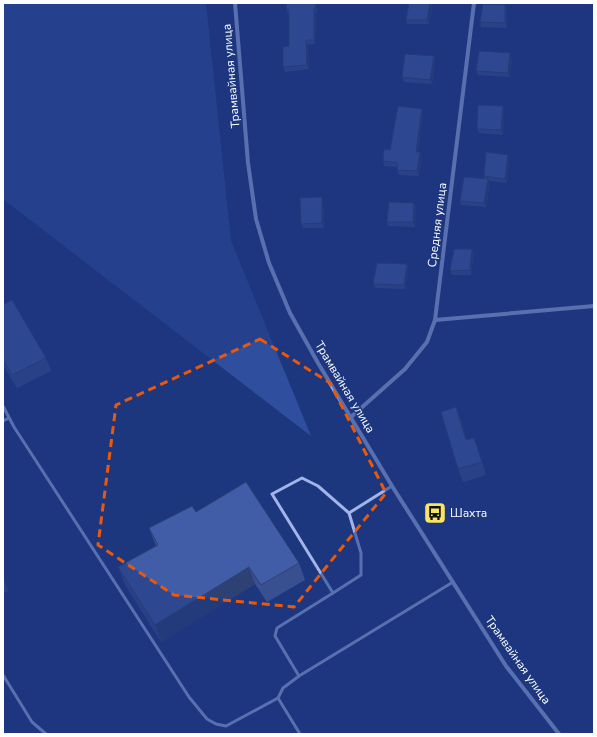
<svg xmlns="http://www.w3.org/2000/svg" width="597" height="737" font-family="'Nunito Sans',sans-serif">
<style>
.green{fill:#304e9e}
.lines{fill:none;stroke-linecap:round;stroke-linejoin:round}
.service{stroke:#a1b5e8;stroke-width:3}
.minor{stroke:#a1b5e8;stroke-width:4}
.wall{fill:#395090}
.shaded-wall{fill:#2e4175}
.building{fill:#425da7;stroke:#2e4175}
.marked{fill:none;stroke:#e8590c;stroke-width:3;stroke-dasharray:8 5;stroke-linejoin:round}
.labels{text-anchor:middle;stroke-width:3;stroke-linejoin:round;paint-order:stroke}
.street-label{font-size:12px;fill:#fff;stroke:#1d377f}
.poi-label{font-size:12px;fill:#fff;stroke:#1d377f;text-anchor:start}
</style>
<rect width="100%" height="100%" fill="#1d377f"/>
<!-- green -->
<polygon class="green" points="3,3 206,3 231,241 311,436 3,199"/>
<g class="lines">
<!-- service -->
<g class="service">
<polyline points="3,406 14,427 189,697 207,719 216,724 226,726 278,698"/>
<polyline points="3,421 9,418"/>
<polyline points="349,513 361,553 361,575 333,593 272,494 302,478 318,486 349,513 392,486"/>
<polyline points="3,675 32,722 46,734"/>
<polyline points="299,676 453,582"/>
<polyline points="300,734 278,698 283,688 299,676 275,636 277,628 333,593"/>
</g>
<!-- minor -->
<g class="minor">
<polyline points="235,3 248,163 256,219 269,263 290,313 318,363 392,486 506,666 559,734"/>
<polyline points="435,320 594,306"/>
<polyline points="351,417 405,369 427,342 435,320 474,3"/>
</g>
</g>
<!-- wall -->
<g class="wall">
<polygon points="316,3 317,13 316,13 315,44 308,45 309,69 285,72 283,67 289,46 289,14 288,14 287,10"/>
<polygon points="409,3 431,3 432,6 429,24 407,24 406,20"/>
<polygon points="507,9 507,28 481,27 480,22"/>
<polygon points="434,56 435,60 432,84 404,82 402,77"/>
<polygon points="512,58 510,77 478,75 476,71"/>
<polygon points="503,106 504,110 503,135 479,133 477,129"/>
<polygon points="422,109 423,114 418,152 420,152 422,157 419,176 399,175 397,170 398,167 384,166 383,161 390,150"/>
<polygon points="509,159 507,183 489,181 490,184 486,207 461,205 460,201 485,179 484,176"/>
<polygon points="323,202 324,228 303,228 301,224"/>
<polygon points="414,203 416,207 415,227 388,226 387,222"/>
<polygon points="474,253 471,275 452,275 450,271"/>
<polygon points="407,264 408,268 405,289 375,288 373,284"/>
<polygon points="3,305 46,358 51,371 17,388 3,365"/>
<polygon points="461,420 467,440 474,438 479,451 486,475 463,482 458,469"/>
<polygon points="196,512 299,563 305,580 267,602 255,584 161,642 124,583 118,567 156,546 149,528"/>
<polygon points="3,577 8,591 3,593"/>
</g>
<!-- shaded-wall -->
<g class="shaded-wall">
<polygon points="315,3 316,3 317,13"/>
<polygon points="430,3 431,3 432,6 429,24 427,20"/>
<polygon points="505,5 507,9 507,28 505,23"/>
<polygon points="314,8 316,13 315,44 314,40"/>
<polygon points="306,40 308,45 309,69 307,65"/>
<polygon points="510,53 512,58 510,77 508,73"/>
<polygon points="434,56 435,60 432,84 430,80"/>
<polygon points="503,106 504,110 503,135 501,130"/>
<polygon points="422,109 423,114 417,157 416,152"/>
<polygon points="420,152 422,157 419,176 417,171"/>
<polygon points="508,155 509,159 507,183 505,179"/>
<polygon points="488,179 490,184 486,207 484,203"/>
<polygon points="322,197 323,202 324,228 322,223"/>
<polygon points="414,203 416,207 415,227 413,222"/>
<polygon points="472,249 474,253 471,275 470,270"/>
<polygon points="407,264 408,268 405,289 404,285"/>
<polygon points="456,407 461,420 471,453 466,440"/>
<polygon points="474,438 479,451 486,475 482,462"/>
<polygon points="249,567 255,584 161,642 155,625"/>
</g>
<!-- building -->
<g class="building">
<polygon points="286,3 315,3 316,8 314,8 314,40 306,40 307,65 283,67 283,47 289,46 289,9 287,10"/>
<polygon points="409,3 430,3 427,20 406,20"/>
<polygon points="483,4 505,5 505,23 480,22"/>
<polygon points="479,51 510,53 508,73 476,71"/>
<polygon points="405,54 434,56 430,80 402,77"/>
<polygon points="478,105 503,106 501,130 477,129"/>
<polygon points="398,106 422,109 416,152 420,152 417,171 397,170 398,163 383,161 384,149 390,150"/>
<polygon points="486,152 508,155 505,179 484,176"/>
<polygon points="464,177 488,179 484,203 460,201"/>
<polygon points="322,197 322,223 301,224 300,198"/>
<polygon points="389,202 414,203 413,222 387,222"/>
<polygon points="454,249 472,249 470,270 450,271"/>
<polygon points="377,263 407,264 404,285 373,284"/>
<polygon points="12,300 46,358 12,375 3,360 3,305"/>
<polygon points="456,407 466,440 474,438 482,462 458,469 441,412"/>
<polygon points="246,482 299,563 261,585 249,567 155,625 118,567 158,545 149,528 192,506 196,512"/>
</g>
<!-- marked area -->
<path d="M0 0H597V737H0ZM260,339L330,383L386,493L294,607L174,595L98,545L116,405Z" fill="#1d377f" fill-opacity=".55" fill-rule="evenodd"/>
<path class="marked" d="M260,339L330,383L386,493L294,607L174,595L98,545L116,405Z"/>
<!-- icons -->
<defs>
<g id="bus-square" transform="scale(1.15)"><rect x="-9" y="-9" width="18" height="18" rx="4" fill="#f8e660" stroke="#1d377f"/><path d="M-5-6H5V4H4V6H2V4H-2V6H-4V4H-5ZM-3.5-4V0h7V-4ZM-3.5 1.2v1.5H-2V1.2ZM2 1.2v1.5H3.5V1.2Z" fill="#111"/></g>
</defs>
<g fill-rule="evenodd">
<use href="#bus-square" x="435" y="513"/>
</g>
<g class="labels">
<!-- street labels -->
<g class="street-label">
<text transform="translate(231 76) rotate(-95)" y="4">Трамвайная улица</text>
<text transform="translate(437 225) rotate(-83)" y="4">Средняя улица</text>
<text transform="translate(345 387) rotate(59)" y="4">Трамвайная улица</text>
<text transform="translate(518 660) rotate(55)" y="4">Трамвайная улица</text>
</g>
<!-- poi labels -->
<g class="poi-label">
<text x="450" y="517">Шахта</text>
</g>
</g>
<!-- border -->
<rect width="597" height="737" fill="none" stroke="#ffffff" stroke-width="8"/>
</svg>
